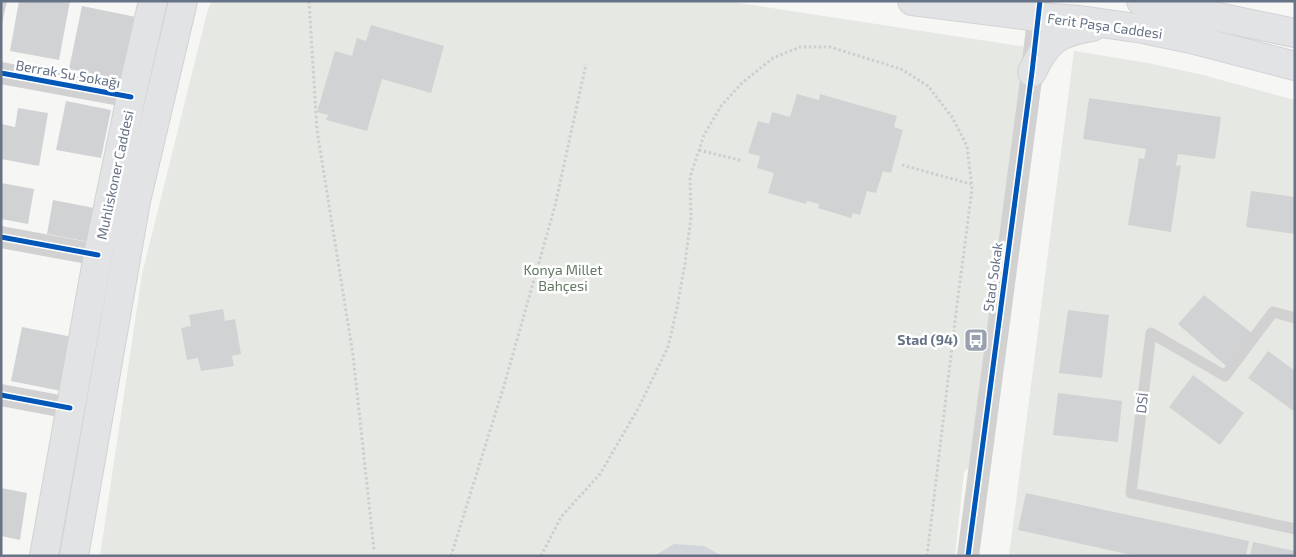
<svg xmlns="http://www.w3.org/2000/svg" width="1296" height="557" font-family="'Exo 2',sans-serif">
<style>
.green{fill:#e6e9e3}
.water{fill:#d1d6da}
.building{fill:#d1d2d3}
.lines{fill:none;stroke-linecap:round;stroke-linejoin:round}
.secondary-casing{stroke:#d2d3d4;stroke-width:30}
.primary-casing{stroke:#d2d2d3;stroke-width:30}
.path{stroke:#cdcecf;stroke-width:3;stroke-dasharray:2.5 2.5;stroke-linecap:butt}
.lane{stroke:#d1d1d2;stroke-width:11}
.street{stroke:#d1d1d2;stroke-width:22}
.secondary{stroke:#e2e3e4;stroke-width:28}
.primary{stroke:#e2e3e4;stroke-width:28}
.cycleway-casing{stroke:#fff;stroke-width:8}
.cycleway{stroke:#0057b8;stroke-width:5}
.labels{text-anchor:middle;stroke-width:5;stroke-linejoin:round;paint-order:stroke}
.street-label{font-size:14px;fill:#667386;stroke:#fff}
.park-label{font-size:14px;fill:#637861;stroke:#fff}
.poi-label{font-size:14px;font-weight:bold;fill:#667386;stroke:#fff;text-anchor:end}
</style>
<rect width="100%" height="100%" fill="#f6f6f5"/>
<!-- green -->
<g class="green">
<polygon points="212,1 726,1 1026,47 974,462 964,472 955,556 100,556 142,274 208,9"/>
<polygon points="1074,51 1148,63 1203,75 1295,100 1295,556 1009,556"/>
</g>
<!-- water -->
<polygon class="water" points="674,544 704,546 722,556 654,556"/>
<!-- building -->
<g class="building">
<polygon points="1,1 7,1 2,24 1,24"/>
<polygon points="19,1 70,1 59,60 10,51"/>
<polygon points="82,6 136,17 124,80 69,69"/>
<polygon points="371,25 444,46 431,93 382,79 367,131 326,120 328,115 317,112 335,51 352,56 357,38 366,41"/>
<polygon points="797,94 819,100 820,94 897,116 894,127 903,130 891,173 883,171 876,193 867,191 860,215 853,213 851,218 818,208 819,204 807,201 806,204 768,193 774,173 757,168 760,156 748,153 758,121 769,124 772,112 790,117"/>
<polygon points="1089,98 1221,117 1215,159 1178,154 1176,166 1181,165 1171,232 1128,225 1139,158 1144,159 1146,149 1083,139"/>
<polygon points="66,101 111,110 101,158 56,150"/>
<polygon points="18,108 48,113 39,166 1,159 1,124 15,127"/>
<polygon points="1,183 34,189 28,224 1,219"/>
<polygon points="1251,191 1295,197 1295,234 1246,227"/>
<polygon points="53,200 94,208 89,242 47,234"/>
<polygon points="1204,295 1253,334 1226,366 1178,324"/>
<polygon points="223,309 225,321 235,319 241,354 232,356 234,366 201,371 198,358 187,360 181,328 191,326 189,315"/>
<polygon points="1068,310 1109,315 1102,378 1059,373"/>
<polygon points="22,327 72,337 61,391 11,381"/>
<polygon points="1268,351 1295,371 1295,412 1248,378"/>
<polygon points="1193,375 1244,413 1220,445 1169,407"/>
<polygon points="1058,393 1122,401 1118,442 1053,435"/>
<polygon points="1,488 27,493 20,540 1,536"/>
<polygon points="1026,493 1249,541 1246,556 1136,556 1018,530"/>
<polygon points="1253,542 1295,551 1295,556 1250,556"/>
</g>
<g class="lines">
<!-- secondary casing -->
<g class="secondary-casing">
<g id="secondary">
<polyline points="912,1 1038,17 1080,20 1143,29 1191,39 1295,66"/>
<polyline points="1141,1 1295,33"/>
<path d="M1032,72C1047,40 1057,33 1092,27"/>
</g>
</g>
<!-- primary casing -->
<g class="primary-casing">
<g id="primary">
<polyline points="44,556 98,255 131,97 153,1"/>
<polyline points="74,556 136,201 183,1"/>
</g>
</g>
<!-- path -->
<g class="path">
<polyline points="309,1 317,130 353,355 374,550"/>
<polyline points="699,150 743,161"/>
<polyline points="902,165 971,184"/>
<polyline points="451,556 503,389 555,206 586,64"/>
<polyline points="541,556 561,517 600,474 639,407 668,347 677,308 685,263 691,217 690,177 704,135 721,106 742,83 773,58 800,47 830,47 901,69 928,86 952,117 967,146 972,189 957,305 927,556"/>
</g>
<!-- lane -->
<polyline class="lane" points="1295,318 1273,312 1225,376 1151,333 1131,493 1295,529"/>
<!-- street -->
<g class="street">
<polyline points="1,73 131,97"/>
<polyline points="1,237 98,255"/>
<polyline points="1,395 70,408"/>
<polyline points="968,556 1032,72 1040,1"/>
</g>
<!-- secondary -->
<use href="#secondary" class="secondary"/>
<!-- primary -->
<use href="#primary" class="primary"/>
<!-- cycleway casing -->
<g class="cycleway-casing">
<g id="cycleway">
<polyline points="1,73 131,97"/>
<polyline points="1,237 98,255"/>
<polyline points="1,395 70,408"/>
<polyline points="968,556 1032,72 1040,1"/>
</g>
</g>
<!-- cycleway -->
<use href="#cycleway" class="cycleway"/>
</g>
<!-- icons -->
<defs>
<g id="bus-square" transform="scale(1.25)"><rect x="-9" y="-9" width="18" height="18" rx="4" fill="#98a1ad" stroke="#fff"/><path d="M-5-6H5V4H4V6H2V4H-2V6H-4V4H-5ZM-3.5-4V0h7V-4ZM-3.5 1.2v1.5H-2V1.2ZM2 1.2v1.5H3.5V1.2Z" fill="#fff"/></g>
</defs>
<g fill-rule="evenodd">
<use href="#bus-square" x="976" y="340"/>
</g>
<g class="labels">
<!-- street labels -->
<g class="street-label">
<text transform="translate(1105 26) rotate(8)" y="5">Ferit Paşa Caddesi</text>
<text transform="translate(68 74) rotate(10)" y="5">Berrak Su Sokağı</text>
<text transform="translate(115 175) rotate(-78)" y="5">Muhliskoner Caddesi</text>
<text transform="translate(993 277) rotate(-82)" y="5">Stad Sokak</text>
<text transform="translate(1142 403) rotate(-83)" y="5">DSİ</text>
</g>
<!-- park labels -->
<g class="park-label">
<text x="563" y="275">Konya Millet<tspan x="563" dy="16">Bahçesi</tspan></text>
</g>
<!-- poi labels -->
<g class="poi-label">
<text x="958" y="345">Stad (94)</text>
</g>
</g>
<!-- border -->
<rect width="1296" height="557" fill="none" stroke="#667386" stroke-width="5"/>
</svg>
